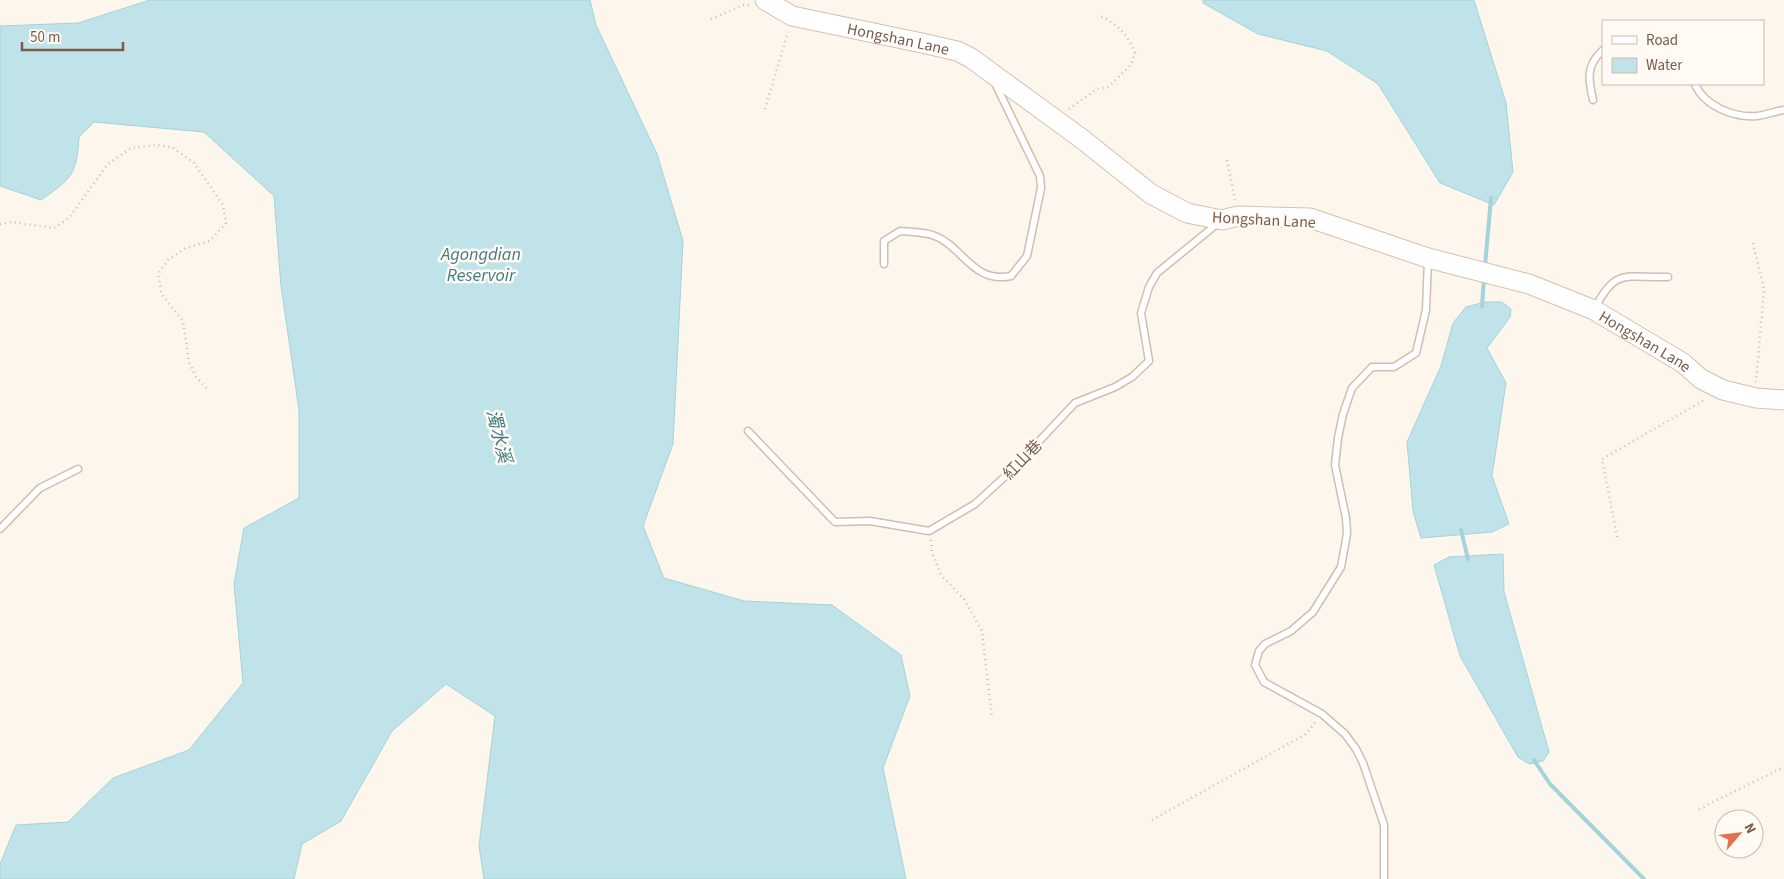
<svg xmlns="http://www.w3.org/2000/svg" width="1784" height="879" font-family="'Source Sans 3','Noto Sans TC',sans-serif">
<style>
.water{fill:#bfe3e8;stroke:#a5d3da}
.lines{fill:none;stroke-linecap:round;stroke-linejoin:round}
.stream{stroke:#a5d3da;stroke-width:4}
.lane-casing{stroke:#d1beb0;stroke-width:9}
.secondary-casing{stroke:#d6c0b0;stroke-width:21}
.path{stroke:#d9b8a5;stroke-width:2.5;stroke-dasharray:1 4;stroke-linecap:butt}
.lane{stroke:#fff;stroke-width:6}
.secondary{stroke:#fff;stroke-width:19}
.labels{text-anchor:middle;stroke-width:5;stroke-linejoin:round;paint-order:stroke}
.street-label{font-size:16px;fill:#7a5c4d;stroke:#fffaf3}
.water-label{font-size:18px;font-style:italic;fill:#437c86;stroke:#fffaf3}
</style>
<rect width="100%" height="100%" fill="#fdf6ec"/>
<!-- water -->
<g class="water">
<path d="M150,0H590L596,25L657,154L683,241L673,444L643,526L664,578L744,601L832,605L901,655L910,696L883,768L906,879H484L479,846L495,716L446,684L392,731L341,821L302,844L294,879H0V864L16,825L68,822L113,778L189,750L243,683L234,584L244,528L299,498V410L281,286L274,196L204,132L94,122L79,137C77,175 71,179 41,200L0,186V26L78,23Z"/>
<polygon points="1203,0 1474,0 1506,103 1513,172 1494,205 1440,183 1378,84 1327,51 1258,34 1203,3"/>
<polygon points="1485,302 1502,302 1511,309 1510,317 1487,348 1506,383 1492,476 1509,524 1492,532 1421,538 1413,511 1407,442 1441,366 1453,323 1466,307"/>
<polygon points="1503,554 1504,592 1549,752 1543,761 1529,764 1518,757 1460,656 1434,565 1449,557"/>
</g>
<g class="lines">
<!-- stream -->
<g class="stream">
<polyline points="1485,266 1491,198"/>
<polyline points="1482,306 1484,278"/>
<polyline points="1461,530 1468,559"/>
<polyline points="1534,760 1550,784 1644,879"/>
</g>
<!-- lane casing -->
<g class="lane-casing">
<g id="lane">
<path d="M1695,84C1704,106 1734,118 1757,116C1766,115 1775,111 1784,110"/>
<path d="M1593,100C1588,79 1586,65 1603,50"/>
<path d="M884,264V241L900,231C911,232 925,232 935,236C962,246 973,284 1011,276L1027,256L1041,188L1040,176L994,81"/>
<path d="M1595,308C1616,267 1626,278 1668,277"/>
<polyline points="748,431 835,522 870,521 929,531 975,504 1011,471 1075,403 1115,387 1132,377 1149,361 1141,313 1149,287 1157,273 1218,223"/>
<polyline points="0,529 40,488 78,469"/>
<polyline points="1384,879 1384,825 1363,763 1356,749 1345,734 1322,714 1264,682 1255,665 1259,651 1265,644 1291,631 1313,612 1341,567 1347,534 1346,518 1335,465 1338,438 1343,414 1352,388 1372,367 1394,367 1416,353 1426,310 1428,260"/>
</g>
</g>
<!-- secondary casing -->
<g class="secondary-casing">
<g id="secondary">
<path id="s1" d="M765,0L792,16L922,43L957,51L971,58L1082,139L1151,194L1187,213L1222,220L1238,216L1310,218L1428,258L1529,284L1594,310L1683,363L1701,379L1723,390L1756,398L1784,400"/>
</g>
</g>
<!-- path -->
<g class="path">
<polyline points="711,19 743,5 751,5"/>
<polyline points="765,109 788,32"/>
<path d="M1069,109L1097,89L1108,87L1131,65L1135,53C1127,33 1117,24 1098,15"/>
<polyline points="1227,160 1235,200"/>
<polyline points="0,224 11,222 54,228 69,218 107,165 131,148 158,145 172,147 194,163 223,205 226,223 210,241 186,248 168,260 158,274 162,295 183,321 189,362 196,377 209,391"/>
<polyline points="1753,243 1764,289 1756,382"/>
<polyline points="1617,537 1602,459 1706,399"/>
<polyline points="931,540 932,553 941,575 964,599 982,631 992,718"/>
<polyline points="1699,809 1784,767"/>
<polyline points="1152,820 1306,734 1316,721"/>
</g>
<!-- lane -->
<use href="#lane" class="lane"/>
<!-- secondary -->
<use href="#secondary" class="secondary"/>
</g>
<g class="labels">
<!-- street labels -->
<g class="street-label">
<text dy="6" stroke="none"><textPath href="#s1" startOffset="140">Hongshan Lane</textPath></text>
<text transform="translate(1264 219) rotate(3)" y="6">Hongshan Lane</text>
<text dy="6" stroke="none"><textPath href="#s1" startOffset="965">Hongshan Lane</textPath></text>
<text transform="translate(1022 459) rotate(-46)" y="6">紅山巷</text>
</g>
<!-- water labels -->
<g class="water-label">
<text x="481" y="260">Agongdian<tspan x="481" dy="21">Reservoir</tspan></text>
<text transform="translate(499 436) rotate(76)" y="6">濁水溪</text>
</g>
</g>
<!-- legend -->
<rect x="1602" y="20" width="162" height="65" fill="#fffaf3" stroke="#cabbb1"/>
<rect x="1612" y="36" width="25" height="8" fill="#ffffff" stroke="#cabbb1"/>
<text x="1646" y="45" font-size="15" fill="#7a5c4d">Road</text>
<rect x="1612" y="58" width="25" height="15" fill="#bfe3e8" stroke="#cabbb1"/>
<text x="1646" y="70" font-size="15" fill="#7a5c4d">Water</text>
<!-- north arrow -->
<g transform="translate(1739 834) rotate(62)"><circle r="24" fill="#fffaf3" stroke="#cabbb1"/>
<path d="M0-4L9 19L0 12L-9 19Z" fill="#e76f51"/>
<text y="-8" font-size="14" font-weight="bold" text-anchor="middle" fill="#7a5c4d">N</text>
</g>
<!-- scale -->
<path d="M22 42v8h101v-8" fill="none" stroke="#7a5c4d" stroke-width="2.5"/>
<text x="30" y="42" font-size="15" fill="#7a5c4d" stroke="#fffaf3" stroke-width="4" paint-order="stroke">50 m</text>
</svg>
